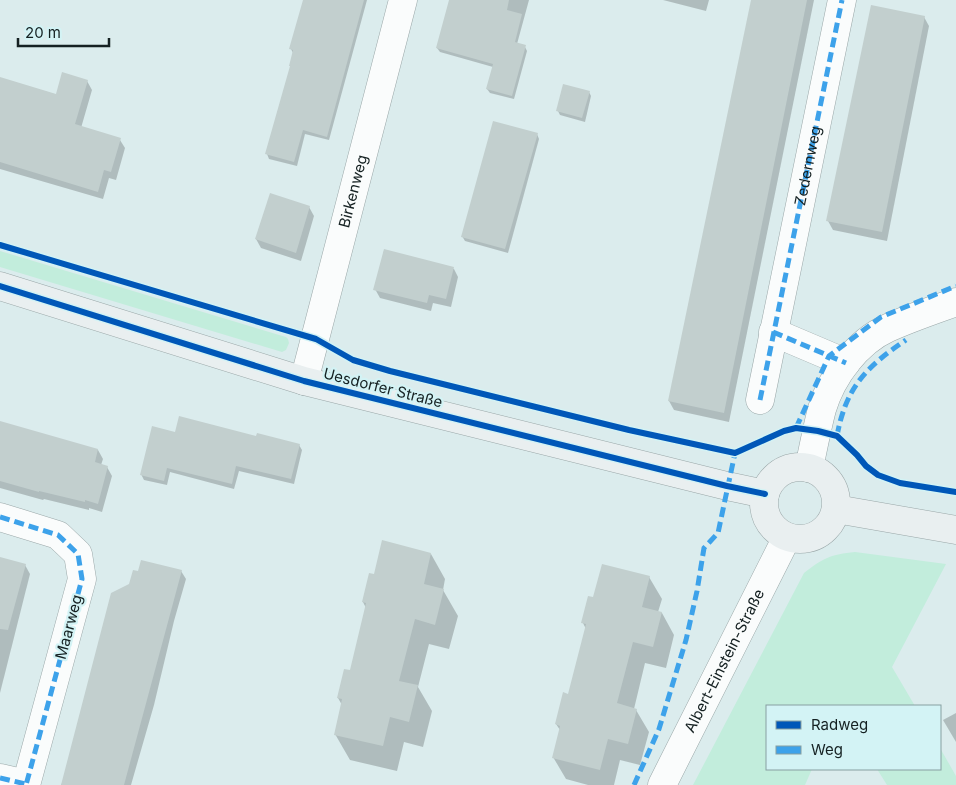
<svg xmlns="http://www.w3.org/2000/svg" width="956" height="785" font-family="Inter,sans-serif">
<style>
.green{fill:#c2eddc}
.shadow{fill:#0003}
.building{fill:#c2cfce}
.lines{fill:none;stroke-linecap:round;stroke-linejoin:round}
.street-casing{stroke:#9aa7a8;stroke-width:29}
.secondary-casing{stroke:#9aa7a8;stroke-width:29}
.street{stroke:#fafcfc;stroke-width:28}
.secondary{stroke:#e9eff0;stroke-width:28}
.quiet{stroke:#3da2ea;stroke-width:5;stroke-dasharray:10 5;stroke-linecap:butt}
.cycleway-casing{stroke:#d3f3f5;stroke-width:9}
.cycleway{stroke:#0057b8;stroke-width:6}
.labels{text-anchor:middle;stroke-width:4.5;stroke-linejoin:round;paint-order:stroke}
.street-label{font-size:15px;fill:#152122;stroke:#d3f3f5}
</style>
<rect width="100%" height="100%" fill="#dbeced"/>
<!-- green -->
<g class="green">
<polygon points="0,251 286,337 288,339 289,343 286,350 282,352 0,267"/>
<path d="M855,552L946,564L892,667L915,706H767V769H812L805,785H693L804,573C822,559 831,554 855,552Z"/>
<polygon points="940,748 956,776 956,785 887,785 877,769 940,769"/>
</g>
<!-- shadow -->
<g class="shadow">
<polygon points="304,0 367,0 329,140 305,134 297,166 269,159 267,154 291,68 290,66 293,53 291,49"/>
<polygon points="450,0 529,0 517,44 525,47 527,51 514,99 490,93 487,89 493,67 440,52 437,48"/>
<polygon points="663,0 709,0 706,11"/>
<polygon points="752,0 814,0 729,422 674,410 669,401"/>
<polygon points="924,17 929,26 887,241 833,230 828,221"/>
<polygon points="0,78 57,95 87,81 92,90 81,128 120,140 125,148 116,180 109,178 103,199 0,169"/>
<polygon points="589,92 591,96 585,122 560,115 558,111"/>
<polygon points="537,134 539,139 508,253 465,241 462,236"/>
<polygon points="309,207 314,216 301,261 261,248 256,239"/>
<polygon points="384,251 454,269 458,277 451,307 433,303 431,311 380,298 375,289"/>
<polygon points="0,422 98,450 103,459 101,465 107,467 112,476 102,512 89,508 89,510 44,499 43,500 0,488"/>
<polygon points="176,433 257,437 299,445 302,450 294,484 239,471 234,489 170,472 167,485 144,480 141,474"/>
<polygon points="431,554 445,579 443,590 458,616 449,649 429,644 418,687 432,711 423,747 404,742 397,771 350,760 335,734 342,705 338,698 351,672 366,608 363,602 375,576"/>
<polygon points="0,558 25,565 30,574 0,693"/>
<polygon points="181,571 186,579 174,621 154,705 131,785 61,785"/>
<polygon points="649,577 662,599 658,612 662,613 674,635 666,668 645,663 634,709 636,710 649,732 640,765 620,760 614,785 588,785 566,779 553,757 560,730 556,724 569,695 586,629 583,623 594,598"/>
<polygon points="956,713 956,742 943,720"/>
</g>
<!-- building -->
<g class="building">
<polygon points="303,0 364,0 327,137 303,130 294,162 265,154 290,66 289,66 293,50 289,49"/>
<polygon points="449,0 509,0 507,10 522,14 515,42 526,45 512,96 486,89 493,64 436,48"/>
<polygon points="751,0 807,0 724,413 668,401"/>
<polygon points="871,5 925,16 882,232 826,221"/>
<polygon points="62,72 88,80 75,124 121,138 111,172 104,170 98,192 0,162 0,77 56,94"/>
<polygon points="563,84 590,91 582,118 556,111"/>
<polygon points="493,121 538,133 505,249 461,237"/>
<polygon points="270,193 310,206 296,253 255,239"/>
<polygon points="384,249 454,267 446,299 429,295 427,303 373,290"/>
<polygon points="179,416 256,436 257,433 300,444 291,479 236,466 232,484 167,468 164,481 140,475 152,426 175,432"/>
<polygon points="0,421 98,449 95,462 108,466 98,504 85,500 85,502 39,491 39,492 0,481"/>
<polygon points="382,540 431,553 424,584 444,589 435,625 415,619 399,681 418,685 409,722 390,717 383,746 334,735 342,699 337,698 344,669 350,670 366,603 362,602 369,573 374,574"/>
<polygon points="0,557 26,564 8,630 0,629"/>
<polygon points="141,560 182,570 124,785 61,785 111,593 129,584 133,570 138,571"/>
<polygon points="602,564 650,576 642,607 662,612 653,647 633,642 617,703 637,709 628,744 608,739 600,770 552,758 560,726 555,724 563,692 568,694 586,624 581,623 588,596 593,597"/>
</g>
<g class="lines">
<!-- street casing -->
<g class="street-casing">
<g id="street">
<polyline points="773,332 846,363"/>
<path id="s1" d="M304,381L403,0"/>
<polyline points="760,400 842,0"/>
<path d="M809,468C813,449 817,428 822,409C832,376 857,342 888,328C910,318 934,310 956,302"/>
<polyline points="0,517 58,535 78,554 82,579 26,785"/>
<polyline points="0,778 26,784"/>
<path id="s2" d="M662,785L787,537"/>
</g>
</g>
<!-- secondary casing -->
<g class="secondary-casing">
<g id="secondary">
<polyline points="0,286 304,381 727,486 765,494"/>
<circle cx="800" cy="503" r="36"/>
<polyline points="836,509 956,530"/>
</g>
</g>
<!-- street -->
<use href="#street" class="street"/>
<!-- secondary -->
<use href="#secondary" class="secondary"/>
<!-- quiet -->
<g class="quiet">
<polyline points="773,332 846,363"/>
<path id="s3" d="M760,400L842,0"/>
<polyline points="796,428 829,356 881,317 956,286"/>
<path d="M837,436C846,387 866,367 906,340"/>
<polyline points="0,517 58,535 78,554 82,579 26,785"/>
<polyline points="0,778 26,784"/>
<polyline points="634,785 659,729 686,640 697,591 704,548 718,533 735,453"/>
</g>
<!-- cycleway casing -->
<g class="cycleway-casing">
<g id="cycleway">
<polyline points="0,245 316,339 353,360 390,371 629,430 735,453 784,431 796,428 818,431 837,436 857,455 866,466 878,475 900,483 956,492"/>
<polyline points="0,286 304,381 727,486 765,494"/>
</g>
</g>
<!-- cycleway -->
<use href="#cycleway" class="cycleway"/>
</g>
<g class="labels">
<!-- street labels -->
<g class="street-label">
<text dy="5" stroke="none"><textPath href="#s3" startOffset="239">Zedernweg</textPath></text>
<text dy="5" stroke="none"><textPath href="#s1" startOffset="196">Birkenweg</textPath></text>
<text transform="translate(383 388) rotate(14)" y="5">Uesdorfer Straße</text>
<text transform="translate(69 627) rotate(-75)" y="5">Maarweg</text>
<text dy="5" stroke="none"><textPath href="#s2" startOffset="139">Albert-Einstein-Straße</textPath></text>
</g>
</g>
<!-- legend -->
<rect x="766" y="705" width="175" height="65" fill="#d3f3f5" stroke="#879fa1"/>
<rect x="776" y="721" width="25" height="8" fill="#0057b8" stroke="#879fa1"/>
<text x="811" y="730" font-size="15" fill="#152122">Radweg</text>
<rect x="776" y="746" width="25" height="8" fill="#3da2ea" stroke="#879fa1"/>
<text x="811" y="755" font-size="15" fill="#152122">Weg</text>
<!-- scale -->
<path d="M18 38v8h91v-8" fill="none" stroke="#152122" stroke-width="2.5"/>
<text x="25" y="38" font-size="15" fill="#152122" stroke="#d3f3f5" stroke-width="4" paint-order="stroke">20 m</text>
</svg>
